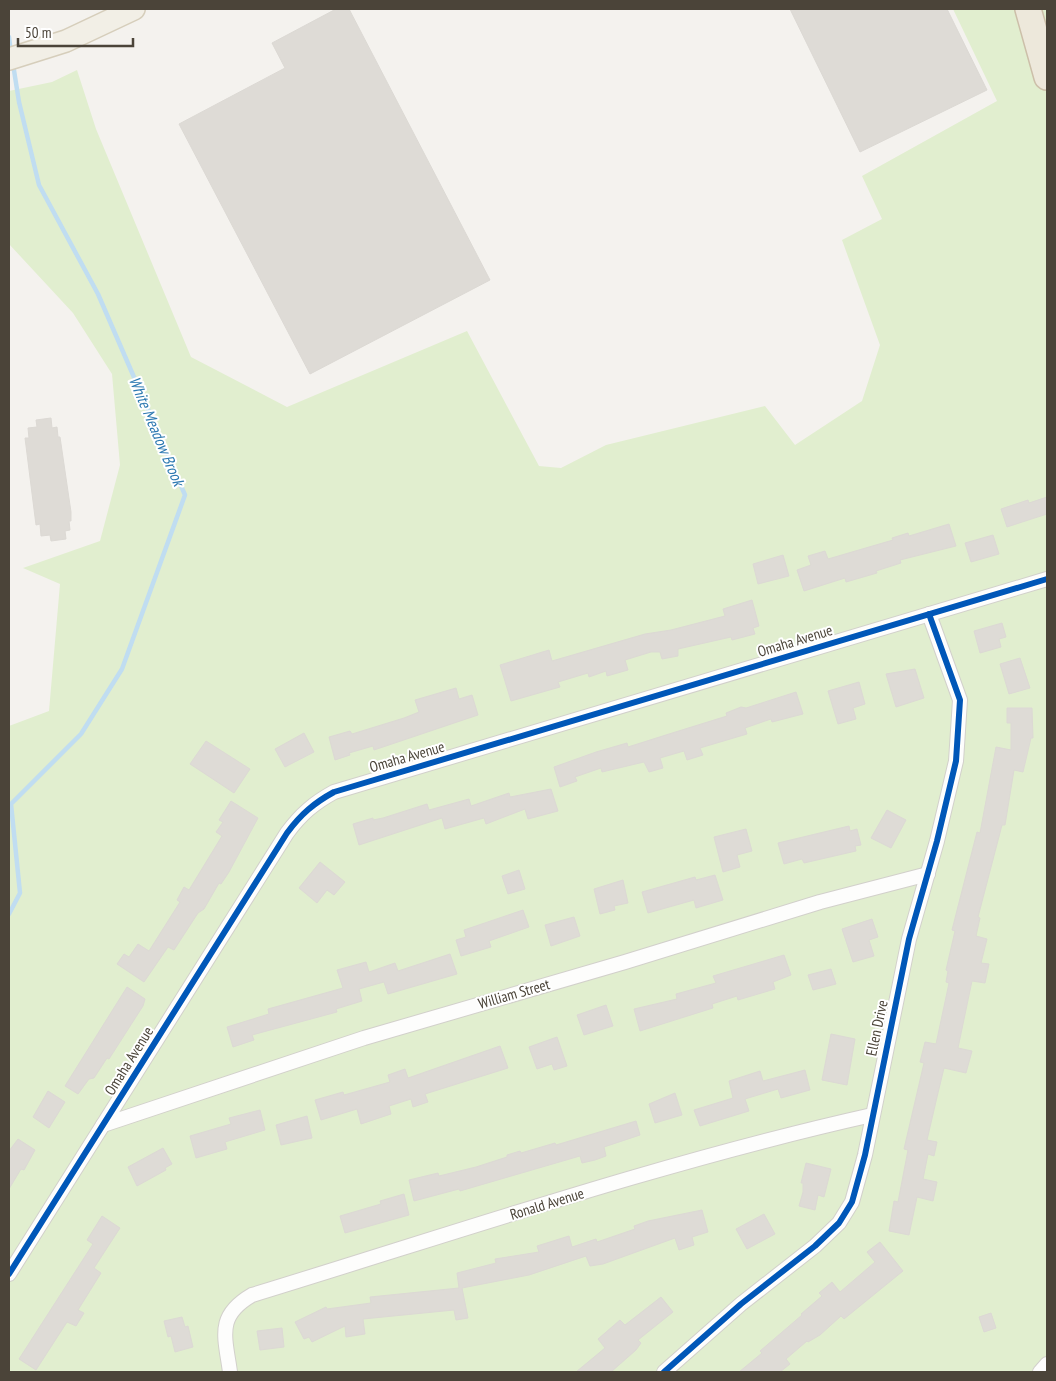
<svg xmlns="http://www.w3.org/2000/svg" width="1056" height="1381" font-family="'PT Sans Narrow',sans-serif">
<style>
.green{fill:#e1eecf}
.lines{fill:none;stroke-linecap:round;stroke-linejoin:round}
.stream{stroke:#c0ddf1;stroke-width:4.5}
.building{fill:#dedbd6;stroke:#dcd9d4}
.street-casing{stroke:#d2d0cb;stroke-width:16}
.primary-casing{stroke:#d6cebb;stroke-width:24}
.highway-casing{stroke:#ccbfa9;stroke-width:28}
.street{stroke:#fdfdfc;stroke-width:14}
.primary{stroke:#f2efe6;stroke-width:21}
.highway{stroke:#ede8db;stroke-width:25}
.cycleway-casing{stroke:#fff;stroke-width:9}
.cycleway{stroke:#0057b8;stroke-width:6}
.labels{text-anchor:middle;stroke-width:4;stroke-linejoin:round;paint-order:stroke}
.street-label{font-size:15px;fill:#4b4439;stroke:#fff}
.water-label{font-size:16px;font-style:italic;fill:#2e7ab2;stroke:#fff}
</style>
<rect width="100%" height="100%" fill="#f4f2ee"/>
<!-- green -->
<polygon class="green" points="953,9 1047,9 1047,1372 9,1372 9,726 49,711 60,584 23,568 100,541 120,465 112,374 73,313 9,244 9,91 52,82 77,70 96,129 191,357 287,407 467,331 539,466 561,468 606,445 765,406 795,445 862,401 880,345 842,240 882,219 862,176 997,101"/>
<g class="lines">
<!-- stream -->
<g class="stream">
<polyline points="9,37 11,53"/>
<polyline points="9,914 20,893 11,804 81,734 122,669 185,495 98,294 39,185 19,102 13,64"/>
</g>
</g>
<!-- building -->
<g class="building">
<polygon points="336,9 349,9 490,280 310,374 179,124 285,68 272,43"/>
<polygon points="790,9 947,9 987,90 860,152"/>
<polygon points="51,418 52,428 57,427 58,437 60,437 71,512 71,521 69,521 70,530 65,531 66,539 51,541 50,535 41,536 40,524 36,525 25,438 29,438 28,428 37,427 36,420"/>
<polygon points="1047,497 1047,514 1007,527 1001,509 1028,500 1029,503"/>
<polygon points="949,524 956,546 900,560 901,563 876,571 877,573 846,582 845,578 804,591 797,570 811,565 808,556 825,551 828,559 893,540 892,538 908,533 909,536"/>
<polygon points="993,535 999,554 971,562 965,543"/>
<polygon points="783,555 789,576 758,584 753,564"/>
<polygon points="752,600 759,626 753,628 755,634 732,640 731,637 678,649 678,656 662,659 660,652 651,652 625,660 628,670 607,676 606,671 589,677 588,673 558,682 560,687 511,701 500,665 549,650 552,661 645,634 671,630 725,616 723,609"/>
<polygon points="1002,623 1006,637 999,639 1001,647 980,653 974,631"/>
<polygon points="1020,658 1030,688 1009,694 1000,664"/>
<polygon points="915,669 924,698 896,707 886,674"/>
<polygon points="859,682 865,704 853,708 856,719 838,724 828,691"/>
<polygon points="456,688 459,699 472,695 478,715 374,750 373,746 349,753 350,755 335,760 329,737 350,731 352,734 404,718 419,712 415,700"/>
<polygon points="796,692 803,714 772,722 771,719 745,728 747,734 700,748 703,755 687,760 684,751 660,758 663,768 649,772 644,762 602,772 601,768 575,777 577,781 560,787 554,767 596,752 627,743 628,747 669,734 727,716 726,713 741,707 746,708"/>
<polygon points="1007,708 1032,708 1033,738 1031,738 1023,772 1014,770 1005,825 1002,825 978,917 980,918 976,936 987,939 981,963 989,964 985,983 972,981 958,1048 972,1051 966,1073 944,1068 937,1097 927,1140 937,1142 934,1156 928,1154 923,1179 937,1182 933,1201 917,1197 909,1235 889,1231 894,1201 898,1202 908,1150 904,1149 924,1063 920,1062 925,1042 936,1044 949,983 946,982 948,971 946,970 955,931 952,930 977,832 980,833 996,747 1011,750 1011,723 1007,723"/>
<polygon points="304,733 314,752 285,767 275,749"/>
<polygon points="206,741 250,769 234,793 190,764"/>
<polygon points="551,789 558,811 528,819 525,809 486,824 484,818 445,829 442,818 359,845 353,824 373,818 373,820 383,818 427,804 429,810 469,799 471,806 509,793 510,797"/>
<polygon points="231,801 258,818 229,872 221,884 219,883 204,909 198,913 174,950 168,947 144,982 117,964 124,954 129,957 138,944 149,951 180,902 177,900 184,887 189,890 222,836 216,832 223,822 219,820"/>
<polygon points="887,810 906,820 891,848 871,838"/>
<polygon points="849,826 850,831 857,829 861,845 855,846 856,851 804,863 802,859 784,864 778,843"/>
<polygon points="746,829 752,851 737,855 740,867 723,872 714,837"/>
<polygon points="320,862 345,882 334,895 327,890 317,903 299,888"/>
<polygon points="519,870 525,889 508,894 502,876"/>
<polygon points="715,875 723,900 696,908 694,900 648,913 642,892 695,877 696,880"/>
<polygon points="623,880 628,903 614,906 615,910 600,914 594,889"/>
<polygon points="523,910 529,927 489,941 491,947 461,956 456,940 466,937 464,930"/>
<polygon points="574,917 580,936 551,946 545,925"/>
<polygon points="872,919 878,937 869,940 874,956 853,962 842,929"/>
<polygon points="450,954 457,974 388,994 384,982 359,989 362,1001 336,1009 337,1012 252,1035 254,1040 233,1047 227,1027 269,1014 268,1009 343,988 337,970 366,962 369,972 395,963 398,971"/>
<polygon points="784,955 791,975 773,982 775,989 738,1000 737,996 712,1004 713,1008 640,1031 634,1009 677,999 676,994 716,983 713,976"/>
<polygon points="831,969 836,984 813,990 808,975"/>
<polygon points="127,987 145,999 143,1006 109,1059 107,1058 94,1078 89,1079 78,1094 65,1086"/>
<polygon points="606,1005 613,1026 584,1035 577,1015"/>
<polygon points="831,1034 855,1039 847,1085 822,1080"/>
<polygon points="557,1037 567,1066 554,1070 552,1064 537,1069 529,1047"/>
<polygon points="500,1046 508,1068 425,1094 428,1102 413,1107 411,1099 389,1106 391,1114 361,1124 357,1109 321,1120 315,1100 343,1092 344,1095 390,1082 388,1075 405,1069 408,1078"/>
<polygon points="805,1070 810,1090 781,1098 778,1089 745,1099 749,1111 700,1126 694,1110 733,1098 729,1081 760,1071 763,1081"/>
<polygon points="48,1091 65,1102 49,1128 33,1117"/>
<polygon points="675,1093 682,1115 655,1123 649,1104"/>
<polygon points="260,1110 265,1130 225,1142 227,1149 196,1158 190,1136 231,1124 229,1118"/>
<polygon points="307,1116 312,1138 281,1145 276,1125"/>
<polygon points="636,1121 640,1135 604,1147 606,1156 595,1160 582,1163 580,1156 460,1191 459,1189 414,1201 409,1180 438,1173 439,1176 476,1167 507,1157 507,1155 520,1151 521,1153 555,1143 556,1145"/>
<polygon points="18,1139 35,1150 24,1170 21,1169 9,1189 9,1151"/>
<polygon points="163,1148 172,1164 165,1168 166,1170 137,1186 128,1167"/>
<polygon points="806,1163 831,1169 824,1197 818,1195 815,1210 799,1206 803,1192 803,1183 801,1183"/>
<polygon points="404,1194 409,1215 345,1233 340,1216 381,1204 380,1201"/>
<polygon points="702,1210 708,1232 692,1237 694,1245 679,1250 675,1238 603,1264 590,1266 586,1256 529,1275 462,1288 468,1318 456,1320 454,1310 363,1319 365,1334 346,1337 345,1326 312,1342 309,1337 304,1339 295,1322 326,1307 327,1309 371,1303 370,1297 459,1288 457,1273 496,1263 495,1259 539,1252 537,1246 569,1236 572,1247 596,1239 597,1242 635,1229 634,1226 648,1221"/>
<polygon points="764,1214 775,1234 747,1249 736,1229"/>
<polygon points="102,1216 120,1228 94,1268 101,1273 78,1310 84,1313 76,1326 67,1322 36,1370 19,1359 93,1244 87,1240"/>
<polygon points="880,1242 903,1271 844,1319 841,1316 820,1335 808,1342 807,1341 786,1359 790,1364 780,1372 739,1372 762,1353 760,1351 802,1315 801,1314 822,1296 819,1293 832,1282 840,1292 875,1262 867,1252"/>
<polygon points="661,1297 673,1312 638,1340 641,1343 636,1350 611,1372 576,1372 605,1348 598,1339 620,1320 625,1325"/>
<polygon points="991,1313 996,1328 984,1332 979,1317"/>
<polygon points="182,1317 185,1327 188,1326 193,1347 175,1352 171,1336 168,1337 164,1321"/>
<polygon points="282,1328 284,1347 260,1350 257,1331"/>
</g>
<g class="lines">
<!-- street casing -->
<g class="street-casing">
<g id="street">
<polyline points="103,1125 364,1038 625,962 820,902 928,874"/>
<path d="M9,1274L287,833C301,814 314,803 334,792L1047,579"/>
<path d="M230,1372C225,1336 216,1316 252,1295C458,1232 662,1162 872,1115"/>
<polyline points="664,1372 741,1304 815,1246 839,1223 852,1202 865,1155 909,939 937,841 956,761 960,700 929,614"/>
<polyline points="1040,1372 1047,1364"/>
</g>
</g>
<!-- primary casing -->
<g class="primary-casing">
<polyline id="primary" points="9,59 66,41 134,9"/>
</g>
<!-- highway casing -->
<g class="highway-casing">
<polyline id="highway" points="1028,9 1047,77"/>
</g>
<!-- street -->
<use href="#street" class="street"/>
<!-- primary -->
<use href="#primary" class="primary"/>
<!-- highway -->
<use href="#highway" class="highway"/>
<!-- cycleway casing -->
<g class="cycleway-casing">
<g id="cycleway">
<path d="M9,1274L287,833C301,814 314,803 334,792L1047,579"/>
<polyline points="664,1372 741,1304 815,1246 839,1223 852,1202 865,1155 909,939 937,841 956,761 960,700 929,614"/>
</g>
</g>
<!-- cycleway -->
<use href="#cycleway" class="cycleway"/>
</g>
<g class="labels">
<!-- street labels -->
<g class="street-label">
<text transform="translate(795 641) rotate(-17)" y="5">Omaha Avenue</text>
<text transform="translate(407 757) rotate(-16)" y="5">Omaha Avenue</text>
<text transform="translate(514 994) rotate(-16)" y="5">William Street</text>
<text transform="translate(877 1028) rotate(-78)" y="5">Ellen Drive</text>
<text transform="translate(129 1061) rotate(-58)" y="5">Omaha Avenue</text>
<text transform="translate(547 1204) rotate(-17)" y="5">Ronald Avenue</text>
</g>
<!-- water labels -->
<g class="water-label">
<text transform="translate(157 431) rotate(67)" y="6">White Meadow Brook</text>
</g>
</g>
<!-- border -->
<rect width="1056" height="1381" fill="none" stroke="#4b4439" stroke-width="20"/>
<!-- scale -->
<path d="M18 38v8h115v-8" fill="none" stroke="#4b4439" stroke-width="2.5"/>
<text x="25" y="38" font-size="15" fill="#4b4439" stroke="#ffffff" stroke-width="4" paint-order="stroke">50 m</text>
</svg>
